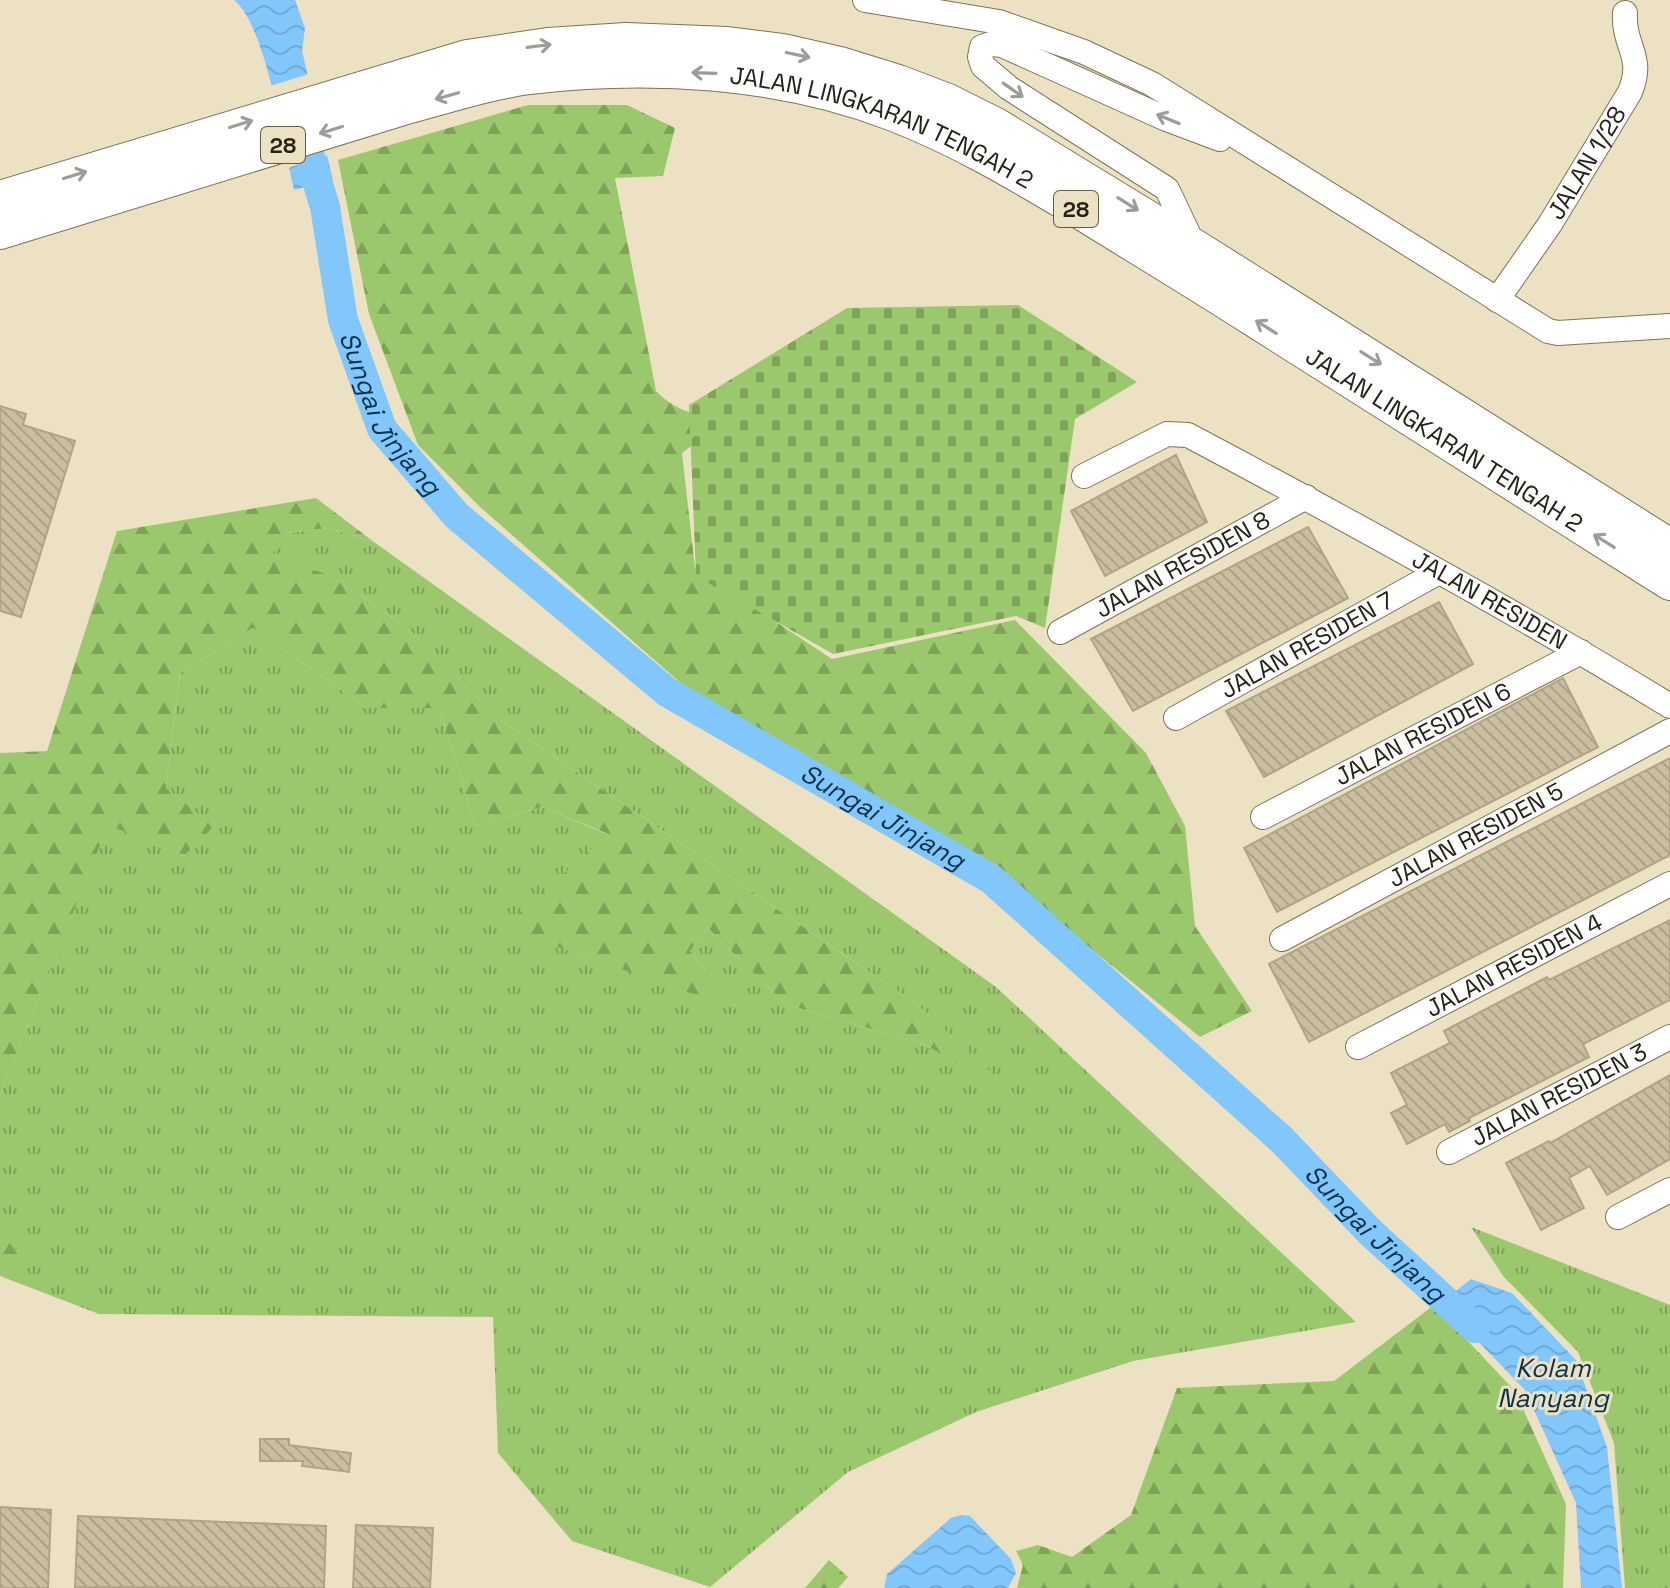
<svg xmlns="http://www.w3.org/2000/svg" width="1670" height="1588" font-family="'Space Grotesk',sans-serif">
<style>
.grass{fill:url(#grass-tufts)}
.forest{fill:url(#forest-firs)}
.cemetery{fill:url(#cemetery-stones)}
.water{fill:url(#water-waves)}
.pier{fill:#ede1c3}
.lines{fill:none;stroke-linecap:round;stroke-linejoin:round}
.river{stroke:#81c7fc;stroke-width:30}
.building{fill:url(#building-back-hatch);stroke:#b0a487;stroke-width:2}
.minor-casing{stroke:#7e7358;stroke-width:26}
.highway-casing{stroke:#7e7358;stroke-width:36}
.minor{stroke:#fff;stroke-width:24}
.highway{stroke:#fff;stroke-width:34}
.oneway{stroke:#9d9c97}
.labels{text-anchor:middle;stroke-width:6;stroke-linejoin:round;paint-order:stroke}
.shield{fill:#ede1c3;stroke:#625b4b;stroke-width:2}
.shield-label{font-size:22px;font-weight:bold;fill:#262217}
.street-label{font-size:24px;fill:#262217;stroke:#ede1c3}
.water-label{font-size:26px;font-style:italic;fill:#0b324c;stroke:#ede1c3}
</style>
<defs>
<pattern id="grass-tufts" width="24" height="20" patternUnits="userSpaceOnUse" patternTransform="scale(2)"><rect width="24" height="20" fill="#9cc86d"/><path d="M3 7l-1-3M5 7V3M7 7l1-3M15 17l-1-3M17 17v-4M19 17l1-3" fill="none" stroke="#7fa259"/></pattern>
<pattern id="forest-firs" width="22" height="20" patternUnits="userSpaceOnUse" patternTransform="scale(2)"><rect width="22" height="20" fill="#9cc86d"/><path d="M5 1l3.5 6h-7zM16 11l3.5 6h-7z" fill="#7fa259"/></pattern>
<pattern id="cemetery-stones" width="16" height="16" patternUnits="userSpaceOnUse" patternTransform="scale(2)"><rect width="16" height="16" fill="#9cc86d"/><path d="M2 7V4a2 2 0 0 1 4 0v3zM10 15v-3a2 2 0 0 1 4 0v3z" fill="#7fa259"/></pattern>
<pattern id="water-waves" width="16" height="10" patternUnits="userSpaceOnUse" patternTransform="scale(2)"><rect width="16" height="10" fill="#81c7fc"/><path d="M0 5q4-4 8 0t8 0" fill="none" stroke="#6fabd7"/></pattern>
<pattern id="building-back-hatch" width="6" height="6" patternUnits="userSpaceOnUse" patternTransform="scale(2)"><rect width="6" height="6" fill="#cabea1"/><path d="M-1 5l2 2M0 0l6 6M5-1l2 2" fill="none" stroke="#ada38a"/></pattern>
</defs>
<rect width="100%" height="100%" fill="#ede1c3"/>
<!-- grass -->
<g class="grass">
<polygon points="329,528 374,542 996,987 1356,1322 1133,1361 976,1412 848,1472 710,1587 572,1541 498,1453 493,1317 99,1314 0,1276 0,1262 21,1255 0,1235 0,1095 108,824 184,856 213,826 166,788 180,673 253,628 367,708 439,708 476,826 542,807 609,835 504,928 738,1009 690,951 708,928 785,1004 926,1045 1033,1111 916,1004 502,721 405,626 329,575 271,555 286,533"/>
<polygon points="1471,1227 1670,1305 1670,1588 1625,1588 1614,1443 1578,1352 1503,1276"/>
</g>
<!-- forest -->
<g class="forest">
<path d="M528,105H627L675,128L663,176L615,178L656,391C680,415 697,414 729,418L682,453L695,568L832,659L1015,620L1146,753L1185,826L1195,926L1252,1011L1200,1037L1012,885L805,760L717,715L479,506L418,445L369,314L338,160Z"/>
<polygon points="316,498 374,542 329,528 286,533 272,555 329,575 405,626 502,721 916,1004 1038,1115 926,1045 785,1004 708,928 690,951 739,1010 503,928 608,834 542,807 476,826 439,708 367,708 253,628 180,673 166,788 214,826 184,856 108,825 0,1095 0,753 47,751 117,531"/>
<polygon points="0,1235 22,1255 0,1262"/>
<polygon points="1434,1305 1515,1391 1566,1504 1563,1588 1017,1588 1023,1565 1016,1551 1038,1545 1072,1557 1131,1515 1177,1388 1334,1381"/>
<polygon points="829,1560 848,1577 838,1588 805,1588"/>
</g>
<!-- cemetery -->
<polygon class="cemetery" points="1018,305 1137,382 1075,419 1045,628 1016,616 833,654 696,576 689,405 847,308"/>
<!-- water -->
<g class="water">
<path d="M234,0H295L305,28L302,51L333,180L294,190C284,147 266,25 234,0Z"/>
<polygon points="1471,1279 1512,1293 1576,1360 1607,1447 1622,1588 1581,1588 1576,1503 1525,1390 1441,1303"/>
<polygon points="961,1515 970,1516 1011,1559 1016,1573 1008,1588 884,1588 887,1574 951,1518"/>
</g>
<!-- pier -->
<g class="pier">
<polygon points="312,73 320,110 275,124 267,87"/>
<polygon points="322,117 331,154 285,169 277,132"/>
</g>
<g class="lines">
<!-- river -->
<path class="river" id="s1" d="M306,144L325,207L343,320L382,429L457,516L667,692L991,879L1282,1140L1370,1232L1475,1328"/>
</g>
<!-- building -->
<g class="building">
<polygon points="0,406 26,414 23,425 75,441 21,617 0,611"/>
<polygon points="1176,455 1207,522 1105,576 1071,511"/>
<polygon points="1308,527 1348,598 1133,711 1091,639"/>
<polygon points="1439,602 1473,664 1264,777 1226,711"/>
<polygon points="1563,678 1598,747 1277,912 1244,848"/>
<polygon points="1670,758 1670,855 1309,1042 1269,964"/>
<polygon points="1670,920 1670,1000 1583,1044 1589,1057 1469,1118 1470,1121 1449,1132 1445,1124 1407,1144 1391,1113 1407,1105 1391,1073 1450,1043 1444,1031 1547,977 1549,980"/>
<polygon points="1670,1075 1670,1159 1607,1195 1590,1166 1569,1178 1584,1208 1541,1230 1506,1163 1549,1141 1550,1143"/>
<polygon points="260,1439 289,1439 289,1445 351,1453 349,1472 302,1466 303,1461 260,1461"/>
<polygon points="0,1507 51,1510 48,1588 0,1588"/>
<polygon points="78,1516 326,1526 324,1588 75,1587"/>
<polygon points="356,1525 433,1528 430,1588 353,1588"/>
</g>
<g class="lines">
<!-- minor casing -->
<g class="minor-casing">
<g id="minor">
<polyline points="865,0 999,22 1084,52 1152,84 1548,331 1558,333 1670,326"/>
<polyline points="1194,246 1167,189 1009,88 983,66 980,57 982,47 991,44 1002,45 1164,118 1220,139"/>
<path id="s2" d="M1497,300L1550,224L1630,92C1645,56 1623,47 1625,13"/>
<path id="s3" d="M1084,476L1167,434L1188,435C1350,521 1513,610 1670,706"/>
<path id="s4" d="M1060,632L1306,497"/>
<path id="s5" d="M1176,718L1439,572"/>
<path id="s6" d="M1263,817L1581,652"/>
<path id="s7" d="M1282,939L1670,731"/>
<path id="s8" d="M1358,1047L1670,884"/>
<path id="s9" d="M1449,1152L1670,1037"/>
<polyline points="1618,1217 1670,1190"/>
</g>
</g>
<!-- highway casing -->
<g class="highway-casing">
<g id="highway">
<polyline points="0,198 467,57 548,45 626,40 727,44 783,51 840,64 898,82 948,101 996,125 1194,246 1670,546"/>
<path id="s10" d="M0,232L406,107C447,96 487,83 529,77C649,63 778,70 891,113C957,138 1019,175 1079,211C1137,247 1195,282 1253,319C1392,407 1531,495 1670,583"/>
</g>
</g>
<!-- minor -->
<use href="#minor" class="minor"/>
<!-- highway -->
<use href="#highway" class="highway"/>
</g>
<!-- one-way arrows -->
<defs><path id="oneway-shaft" d="M-6 0H5M1.5-3L5.5 0L1.5 3" fill="none" stroke-width="1.6" stroke-linecap="round" stroke-linejoin="round" transform="scale(2)"/></defs>
<g class="oneway">
<use href="#oneway-shaft" transform="translate(539 46) rotate(-7)"/>
<use href="#oneway-shaft" transform="translate(798 55) rotate(12)"/>
<use href="#oneway-shaft" transform="translate(704 73) rotate(-178)"/>
<use href="#oneway-shaft" transform="translate(1013 90) rotate(35)"/>
<use href="#oneway-shaft" transform="translate(447 96) rotate(164)"/>
<use href="#oneway-shaft" transform="translate(1168 119) rotate(-158)"/>
<use href="#oneway-shaft" transform="translate(241 124) rotate(-17)"/>
<use href="#oneway-shaft" transform="translate(331 130) rotate(163)"/>
<use href="#oneway-shaft" transform="translate(75 175) rotate(-17)"/>
<use href="#oneway-shaft" transform="translate(1128 204) rotate(32)"/>
<use href="#oneway-shaft" transform="translate(1266 327) rotate(-148)"/>
<use href="#oneway-shaft" transform="translate(1371 358) rotate(32)"/>
<use href="#oneway-shaft" transform="translate(1604 541) rotate(-148)"/>
</g>
<g class="labels">
<!-- shield labels -->
<g class="shield">
<rect x="261" y="127" width="44" height="36" rx="6"/>
<rect x="1054" y="191" width="44" height="36" rx="6"/>
</g>
<g class="shield-label">
<text x="283" y="153">28</text>
<text x="1076" y="217">28</text>
</g>
<!-- street labels -->
<g class="street-label">
<text dy="8" stroke="none"><textPath href="#s10" startOffset="914">JALAN LINGKARAN TENGAH 2</textPath></text>
<text dy="8" stroke="none"><textPath href="#s2" startOffset="164">JALAN 1/28</textPath></text>
<text dy="8" stroke="none"><textPath href="#s10" startOffset="1562">JALAN LINGKARAN TENGAH 2</textPath></text>
<text dy="8" stroke="none"><textPath href="#s4" startOffset="140">JALAN RESIDEN 8</textPath></text>
<text dy="8" stroke="none"><textPath href="#s3" startOffset="458">JALAN RESIDEN</textPath></text>
<text dy="8" stroke="none"><textPath href="#s5" startOffset="150">JALAN RESIDEN 7</textPath></text>
<text dy="8" stroke="none"><textPath href="#s6" startOffset="180">JALAN RESIDEN 6</textPath></text>
<text dy="8" stroke="none"><textPath href="#s7" startOffset="220">JALAN RESIDEN 5</textPath></text>
<text dy="8" stroke="none"><textPath href="#s8" startOffset="176">JALAN RESIDEN 4</textPath></text>
<text dy="8" stroke="none"><textPath href="#s9" startOffset="124">JALAN RESIDEN 3</textPath></text>
</g>
<!-- water labels -->
<g class="water-label">
<text dy="9" stroke="none"><textPath href="#s1" startOffset="286">Sungai Jinjang</textPath></text>
<text dy="9" stroke="none"><textPath href="#s1" startOffset="934">Sungai Jinjang</textPath></text>
<text dy="9" stroke="none"><textPath href="#s1" startOffset="1582">Sungai Jinjang</textPath></text>
<text x="1553" y="1377">Kolam<tspan x="1553" dy="30">Nanyang</tspan></text>
</g>
</g>
</svg>
